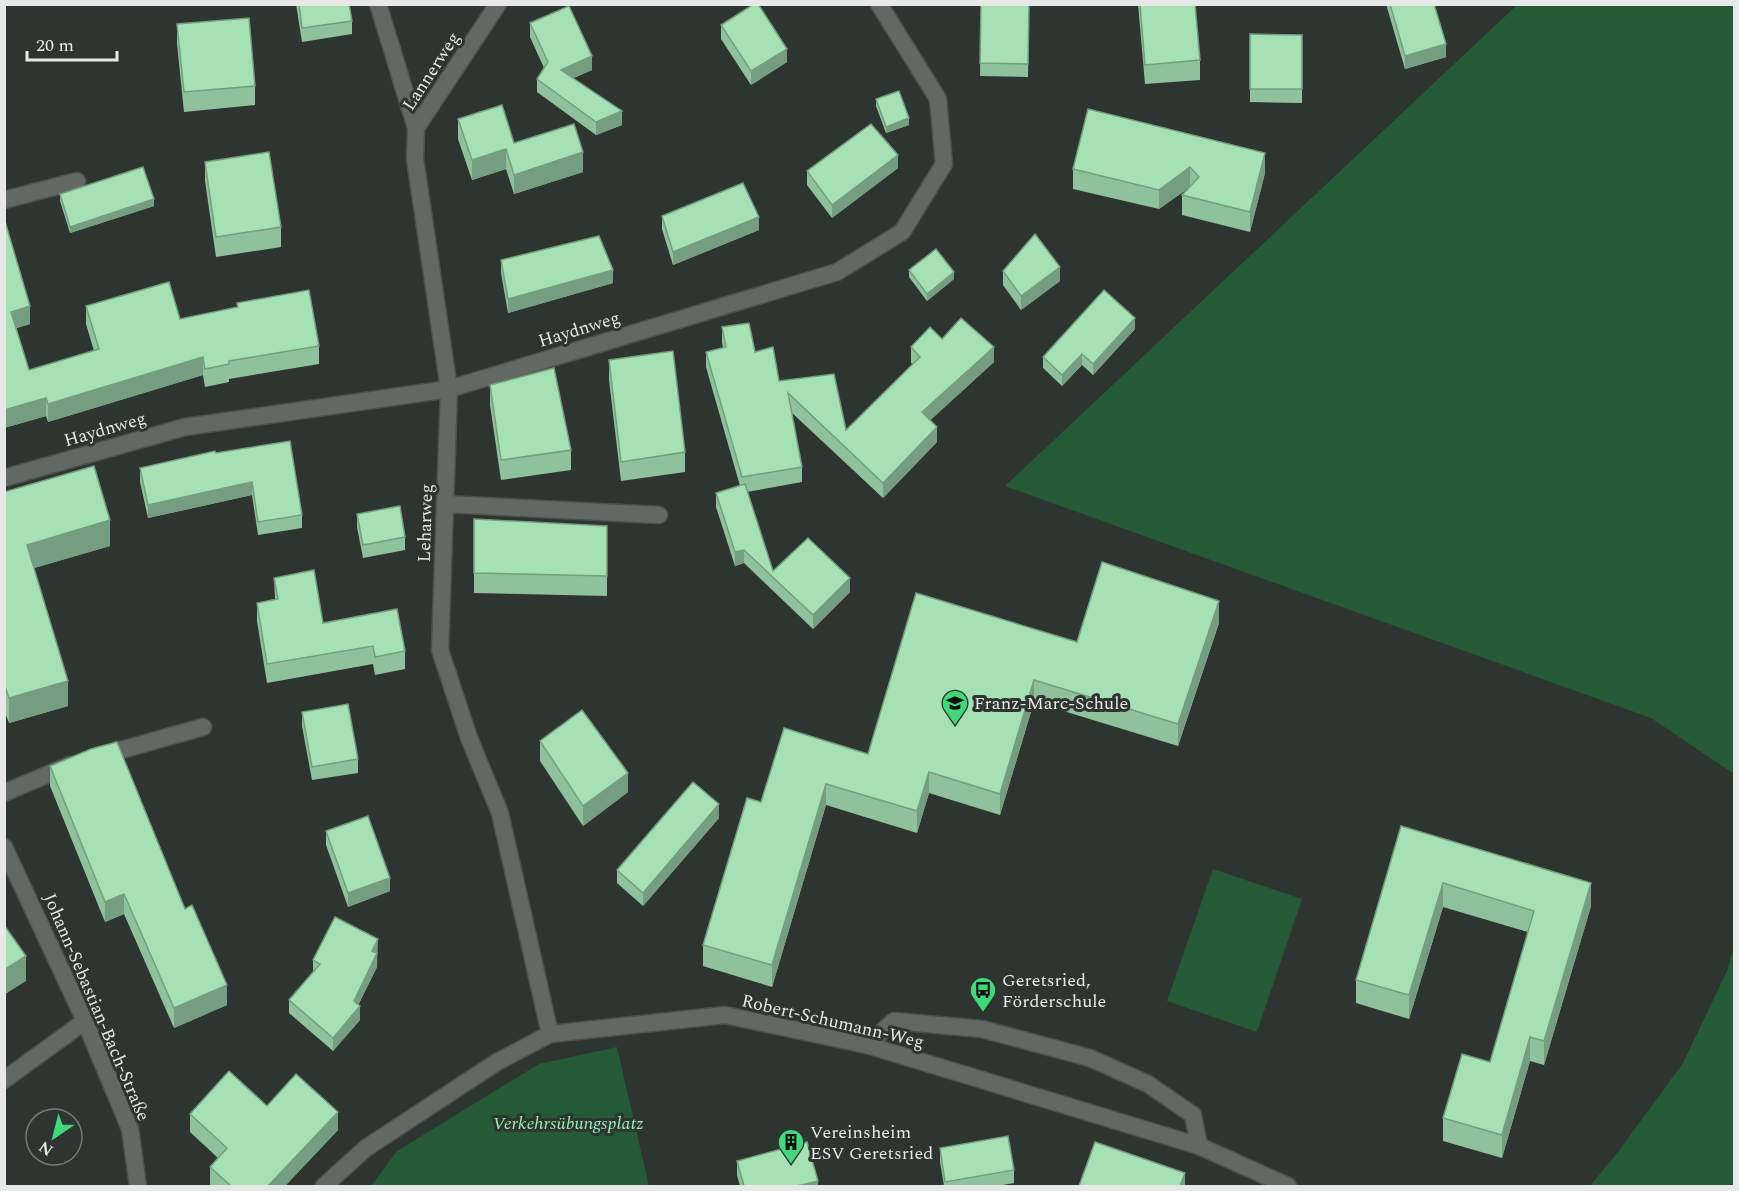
<svg xmlns="http://www.w3.org/2000/svg" width="1739" height="1191" font-family="Spectral,serif">
<style>
.green{fill:#245a36}
.lines{fill:none;stroke-linecap:round;stroke-linejoin:round}
.service-casing{stroke:#4c514e;stroke-width:19}
.minor-casing{stroke:#4c514e;stroke-width:19}
.service{stroke:#626864;stroke-width:16}
.minor{stroke:#626864;stroke-width:16}
.wall{fill:#8fc29c}
.shaded-wall{fill:#749e7f}
.building{fill:#a6e1b5;stroke:#749e7f;stroke-width:1.5}
.labels{text-anchor:middle;stroke-width:6;stroke-linejoin:round;paint-order:stroke}
.street-label{font-size:18px;fill:#e6e9e7;stroke:#2e3430}
.poi-label{font-size:18px;fill:#e6e9e7;stroke:#2e3430;text-anchor:start}
.park-label{font-size:18px;font-style:italic;fill:#9ceeb2;stroke:#2e3430}
</style>
<rect width="100%" height="100%" fill="#2e3430"/>
<!-- green -->
<g class="green">
<polygon points="1517,5 1734,5 1734,774 1651,718 1005,486"/>
<polygon points="1213,869 1302,899 1257,1032 1167,1001"/>
<polygon points="1734,947 1734,1186 1590,1186 1618,1152 1683,1063 1727,971"/>
<polygon points="617,1047 649,1186 371,1186 397,1151 539,1064"/>
</g>
<g class="lines">
<!-- service casing -->
<g class="service-casing">
<g id="service">
<polyline points="4,200 77,181"/>
<polyline points="445,504 659,515"/>
<polyline points="100,756 203,727"/>
<polyline points="4,793 70,765"/>
<polyline points="867,1045 894,1021 982,1029 1090,1058 1148,1084 1193,1115 1199,1146"/>
<polyline points="4,1080 85,1021"/>
</g>
</g>
<!-- minor casing -->
<g class="minor-casing">
<g id="minor">
<polyline points="378,4 416,128 415,159 449,389 440,650 469,738 500,813 550,1034"/>
<polyline points="416,128 498,4"/>
<polyline points="4,478 185,427 449,389 837,272 902,232 944,164 938,99 879,4"/>
<polyline points="4,847 85,1021 130,1129 138,1186"/>
<polyline points="324,1186 366,1148 497,1062 550,1034 725,1015 867,1045 1199,1146 1288,1186"/>
</g>
</g>
<!-- service -->
<use href="#service" class="service"/>
<!-- minor -->
<use href="#minor" class="minor"/>
</g>
<!-- wall -->
<g class="wall">
<polygon points="296,4 349,4 352,21 352,34 302,42"/>
<polygon points="981,4 1029,4 1028,77 980,76"/>
<polygon points="1138,4 1195,4 1200,60 1200,80 1145,84"/>
<polygon points="1386,4 1434,4 1446,57 1405,69"/>
<polygon points="530,23 592,70 573,78 622,125 596,135 537,92 537,79 544,68 530,37"/>
<polygon points="177,24 255,86 255,105 184,112 177,44"/>
<polygon points="721,25 787,62 751,85 721,39"/>
<polygon points="1250,34 1302,35 1302,103 1250,102"/>
<polygon points="876,99 909,125 886,133 876,106"/>
<polygon points="1088,109 1265,173 1250,232 1182,215 1182,195 1190,187 1159,209 1073,189 1073,169"/>
<polygon points="458,119 514,143 583,172 514,194 506,169 472,180 458,139"/>
<polygon points="205,162 281,227 281,247 216,257 205,181"/>
<polygon points="898,168 832,218 807,185 807,171"/>
<polygon points="60,194 154,206 70,233 60,201"/>
<polygon points="662,216 759,230 673,265 662,229"/>
<polygon points="4,218 30,324 16,328 29,370 94,351 86,324 86,306 180,319 237,307 237,303 319,346 319,364 229,379 229,382 205,387 203,375 48,422 46,416 4,428"/>
<polygon points="501,260 613,283 508,313 501,273"/>
<polygon points="909,270 954,279 927,301 909,277"/>
<polygon points="1003,271 1060,281 1021,310 1003,285"/>
<polygon points="722,327 755,352 779,381 846,430 913,364 911,363 911,347 942,339 994,362 930,420 937,442 883,498 791,412 802,467 802,482 747,492 773,571 850,592 813,629 744,563 735,566 716,507 716,493 740,486 706,367 706,352 723,348 722,342"/>
<polygon points="1135,329 1093,375 1082,365 1062,386 1043,368 1043,357"/>
<polygon points="609,360 685,452 685,472 621,481 609,380"/>
<polygon points="490,385 571,450 571,470 501,480 490,405"/>
<polygon points="216,453 302,515 302,528 258,535 252,495 148,518 140,482 140,468"/>
<polygon points="4,492 110,546 34,568 68,706 9,723 4,710"/>
<polygon points="357,514 405,537 405,550 363,558 357,527"/>
<polygon points="474,519 607,526 607,596 474,593"/>
<polygon points="274,578 323,623 405,651 405,669 375,675 373,664 267,683 257,621 257,603 275,599"/>
<polygon points="1219,623 1178,746 1034,702 1000,815 929,793 917,833 826,805 772,987 703,966 703,945 761,802 868,754 1077,642"/>
<polygon points="302,712 358,759 358,773 312,780 302,726"/>
<polygon points="540,741 628,792 583,826 540,761"/>
<polygon points="50,766 227,1005 174,1028 124,914 105,922 50,786"/>
<polygon points="719,818 643,906 617,883 617,870"/>
<polygon points="1401,826 1591,906 1544,1065 1530,1061 1502,1158 1443,1141 1443,1118 1490,1062 1528,932 1443,907 1409,1019 1356,1003 1356,980"/>
<polygon points="326,831 390,891 348,907 326,845"/>
<polygon points="378,953 377,955 377,967 358,1005 360,1020 333,1051 289,1013 289,1000 313,973 313,960"/>
<polygon points="267,1106 338,1130 285,1186 212,1186 210,1185 210,1167 218,1158 190,1132 190,1114"/>
<polygon points="940,1148 1014,1170 1014,1183 997,1186 944,1186 940,1162"/>
<polygon points="737,1161 818,1186 740,1186 737,1175"/>
</g>
<!-- shaded-wall -->
<g class="shaded-wall">
<polygon points="1446,44 1446,57 1405,69 1405,56"/>
<polygon points="787,49 787,62 751,85 751,71"/>
<polygon points="592,56 592,70 561,84 561,70"/>
<polygon points="622,111 622,125 596,135 596,122"/>
<polygon points="909,118 909,125 886,133 886,127"/>
<polygon points="506,149 506,169 472,180 472,160"/>
<polygon points="583,152 583,172 514,194 514,175"/>
<polygon points="1265,153 1265,173 1250,232 1250,212"/>
<polygon points="898,155 898,168 832,218 832,205"/>
<polygon points="1190,167 1190,187 1159,209 1159,190"/>
<polygon points="154,199 154,206 70,233 70,227"/>
<polygon points="759,217 759,230 673,265 673,252"/>
<polygon points="1060,267 1060,281 1021,310 1021,296"/>
<polygon points="613,270 613,283 508,313 508,299"/>
<polygon points="954,272 954,279 927,301 927,294"/>
<polygon points="30,306 30,324 11,330 11,312"/>
<polygon points="1135,318 1135,329 1093,375 1093,364"/>
<polygon points="994,347 994,362 922,428 922,412"/>
<polygon points="1082,354 1082,365 1062,386 1062,375"/>
<polygon points="203,357 203,375 48,422 48,404"/>
<polygon points="46,398 46,416 4,428 4,410"/>
<polygon points="937,427 937,442 883,498 883,483"/>
<polygon points="252,482 252,495 148,518 148,505"/>
<polygon points="110,520 110,546 27,570 27,545"/>
<polygon points="744,550 744,563 735,566 735,552"/>
<polygon points="850,578 850,592 813,629 813,615"/>
<polygon points="1219,601 1219,623 1178,746 1178,724"/>
<polygon points="1034,680 1034,702 1000,815 1000,794"/>
<polygon points="68,681 68,706 9,723 9,698"/>
<polygon points="929,772 929,793 917,833 917,811"/>
<polygon points="628,773 628,792 583,826 583,806"/>
<polygon points="826,784 826,805 772,987 772,965"/>
<polygon points="719,804 719,818 643,906 643,893"/>
<polygon points="390,878 390,891 348,907 348,893"/>
<polygon points="1443,883 1443,907 1409,1019 1409,995"/>
<polygon points="1591,883 1591,906 1544,1065 1544,1041"/>
<polygon points="124,894 124,914 105,922 105,902"/>
<polygon points="378,939 377,967 354,1014 354,1001 372,951"/>
<polygon points="26,956 26,981 4,995 4,970"/>
<polygon points="227,985 227,1005 174,1028 174,1008"/>
<polygon points="360,1006 360,1020 333,1051 333,1038"/>
<polygon points="1530,1037 1530,1061 1502,1158 1502,1135"/>
<polygon points="338,1112 338,1130 285,1186 268,1186"/>
<polygon points="1185,1173 1185,1186 1180,1186"/>
<polygon points="818,1181 818,1186 797,1186"/>
</g>
<!-- building -->
<g class="building">
<polygon points="299,4 349,4 352,21 302,28"/>
<polygon points="754,4 758,4 787,49 751,71 721,25"/>
<polygon points="981,4 1029,4 1028,64 980,63"/>
<polygon points="1140,4 1195,4 1200,60 1145,65"/>
<polygon points="1390,4 1434,4 1446,44 1405,56"/>
<polygon points="569,6 592,56 561,70 622,111 596,122 537,79 548,62 530,23"/>
<polygon points="249,18 255,86 184,92 177,24"/>
<polygon points="1250,34 1302,35 1302,89 1250,89"/>
<polygon points="899,91 909,118 886,127 876,99"/>
<polygon points="502,105 514,143 574,124 583,152 514,175 506,149 472,160 458,119"/>
<polygon points="1088,109 1265,153 1250,212 1182,195 1199,177 1190,167 1159,190 1073,169"/>
<polygon points="871,124 898,155 832,205 807,171"/>
<polygon points="269,152 281,227 216,237 205,162"/>
<polygon points="143,167 154,199 70,227 60,194"/>
<polygon points="743,183 759,217 673,252 662,216"/>
<polygon points="4,218 30,306 11,312 29,370 99,349 86,306 169,282 180,319 238,307 237,303 309,290 319,346 229,361 229,364 205,369 203,357 48,404 46,398 4,410"/>
<polygon points="1035,234 1060,267 1021,296 1003,271"/>
<polygon points="599,236 613,270 508,299 501,260"/>
<polygon points="936,249 954,272 927,294 909,270"/>
<polygon points="1104,290 1135,318 1093,364 1082,354 1062,375 1043,357"/>
<polygon points="961,318 994,347 922,412 937,427 883,483 788,393 802,467 742,477 706,352 726,347 722,327 749,323 755,352 773,347 779,381 834,374 846,430 920,357 911,347 930,327 942,339"/>
<polygon points="673,351 685,452 621,462 609,360"/>
<polygon points="554,368 571,450 501,460 490,385"/>
<polygon points="290,441 302,515 258,522 252,482 148,505 140,468 215,451 216,453"/>
<polygon points="94,466 110,520 27,545 68,681 9,698 4,684 4,492"/>
<polygon points="745,484 773,571 808,538 850,578 813,615 744,550 735,552 716,493"/>
<polygon points="400,506 405,537 363,545 357,514"/>
<polygon points="474,519 607,526 607,576 474,573"/>
<polygon points="1102,562 1219,601 1178,724 1034,680 1000,794 929,772 917,811 826,784 772,965 703,945 747,798 761,802 784,728 868,754 916,593 1077,642"/>
<polygon points="314,570 323,623 397,609 405,651 375,657 373,646 267,664 257,603 278,599 274,578"/>
<polygon points="348,704 358,759 312,767 302,712"/>
<polygon points="582,710 628,773 583,806 540,741"/>
<polygon points="117,742 185,909 192,905 227,985 174,1008 124,894 105,902 50,766 91,749"/>
<polygon points="693,782 719,804 643,893 617,870"/>
<polygon points="368,816 390,878 348,893 326,831"/>
<polygon points="1401,826 1591,883 1544,1041 1530,1037 1502,1135 1443,1118 1462,1054 1490,1062 1534,911 1443,883 1409,995 1356,980"/>
<polygon points="335,917 378,939 372,951 377,953 354,1001 360,1006 333,1038 289,1000 320,964 313,960"/>
<polygon points="4,925 26,956 4,970"/>
<polygon points="229,1071 267,1106 296,1074 338,1112 268,1186 231,1186 210,1167 227,1148 190,1114"/>
<polygon points="1008,1136 1014,1170 945,1182 940,1148"/>
<polygon points="807,1142 818,1181 797,1186 744,1186 737,1161"/>
<polygon points="1095,1142 1185,1173 1180,1186 1079,1186"/>
</g>
<!-- icons -->
<defs>
<g id="school-pin" transform="scale(1.35)"><path d="M0 17L-7.5 6A9.5 9.5 0 1 1 7.5 6Z" fill="#42d77b" stroke="#2e3430"/><path d="M0-5L7-2L0 1L-7-2ZM-4 1L0 2.5L4 1V4Q0 6-4 4Z" fill="#111"/></g>
<g id="bus-pin" transform="scale(1.35)"><path d="M0 17L-7.5 6A9.5 9.5 0 1 1 7.5 6Z" fill="#42d77b" stroke="#2e3430"/><path d="M-5-6H5V4H4V6H2V4H-2V6H-4V4H-5ZM-3.5-4V0h7V-4ZM-3.5 1.2v1.5H-2V1.2ZM2 1.2v1.5H3.5V1.2Z" fill="#111"/></g>
<g id="building-pin" transform="scale(1.35)"><path d="M0 17L-7.5 6A9.5 9.5 0 1 1 7.5 6Z" fill="#42d77b" stroke="#2e3430"/><path d="M-4-6H4V6H1V3H-1V6H-4ZM-2.5-4.3h1.7v1.8h-1.7ZM.8-4.3h1.7v1.8H.8ZM-2.5-1h1.7V.8h-1.7ZM.8-1h1.7V.8H.8Z" fill="#111"/></g>
</defs>
<g fill-rule="evenodd">
<use href="#school-pin" x="955" y="703"/>
<use href="#bus-pin" x="983" y="990"/>
<use href="#building-pin" x="791" y="1142"/>
</g>
<g class="labels">
<!-- street labels -->
<g class="street-label">
<text transform="translate(431 71) rotate(-57)" y="6">Lannerweg</text>
<text transform="translate(579 329) rotate(-17)" y="6">Haydnweg</text>
<text transform="translate(105 429) rotate(-16)" y="6">Haydnweg</text>
<text transform="translate(425 523) rotate(-88)" y="6">Leharweg</text>
<text transform="translate(97 1007) rotate(67)" y="6">Johann-Sebastian-Bach-Straße</text>
<text transform="translate(833 1021) rotate(13)" y="6">Robert-Schumann-Weg</text>
</g>
<!-- poi labels -->
<g class="poi-label">
<text x="974" y="709">Franz-Marc-Schule</text>
<text x="1002" y="986">Geretsried,<tspan x="1002" dy="21">Förderschule</tspan></text>
<text x="810" y="1138">Vereinsheim<tspan x="810" dy="21">ESV Geretsried</tspan></text>
</g>
<!-- park labels -->
<g class="park-label">
<text x="568" y="1129">Verkehrsübungsplatz</text>
</g>
</g>
<!-- border -->
<rect width="1739" height="1191" fill="none" stroke="#e6e9e7" stroke-width="12"/>
<!-- north arrow -->
<g transform="translate(54 1137) rotate(215)"><circle r="28" fill="#2e3430" stroke="#787c79" stroke-width="1.5"/>
<path d="M0-4.5L10 22L0 15L-10 22Z" fill="#42d77b"/>
<text y="-9" font-size="16" font-weight="bold" text-anchor="middle" fill="#e6e9e7">N</text>
</g>
<!-- scale -->
<path d="M27 51v9h90v-9" fill="none" stroke="#e6e9e7" stroke-width="3"/>
<text x="36" y="51" font-size="18" fill="#e6e9e7" stroke="#2e3430" stroke-width="4.5" paint-order="stroke">20 m</text>
</svg>
